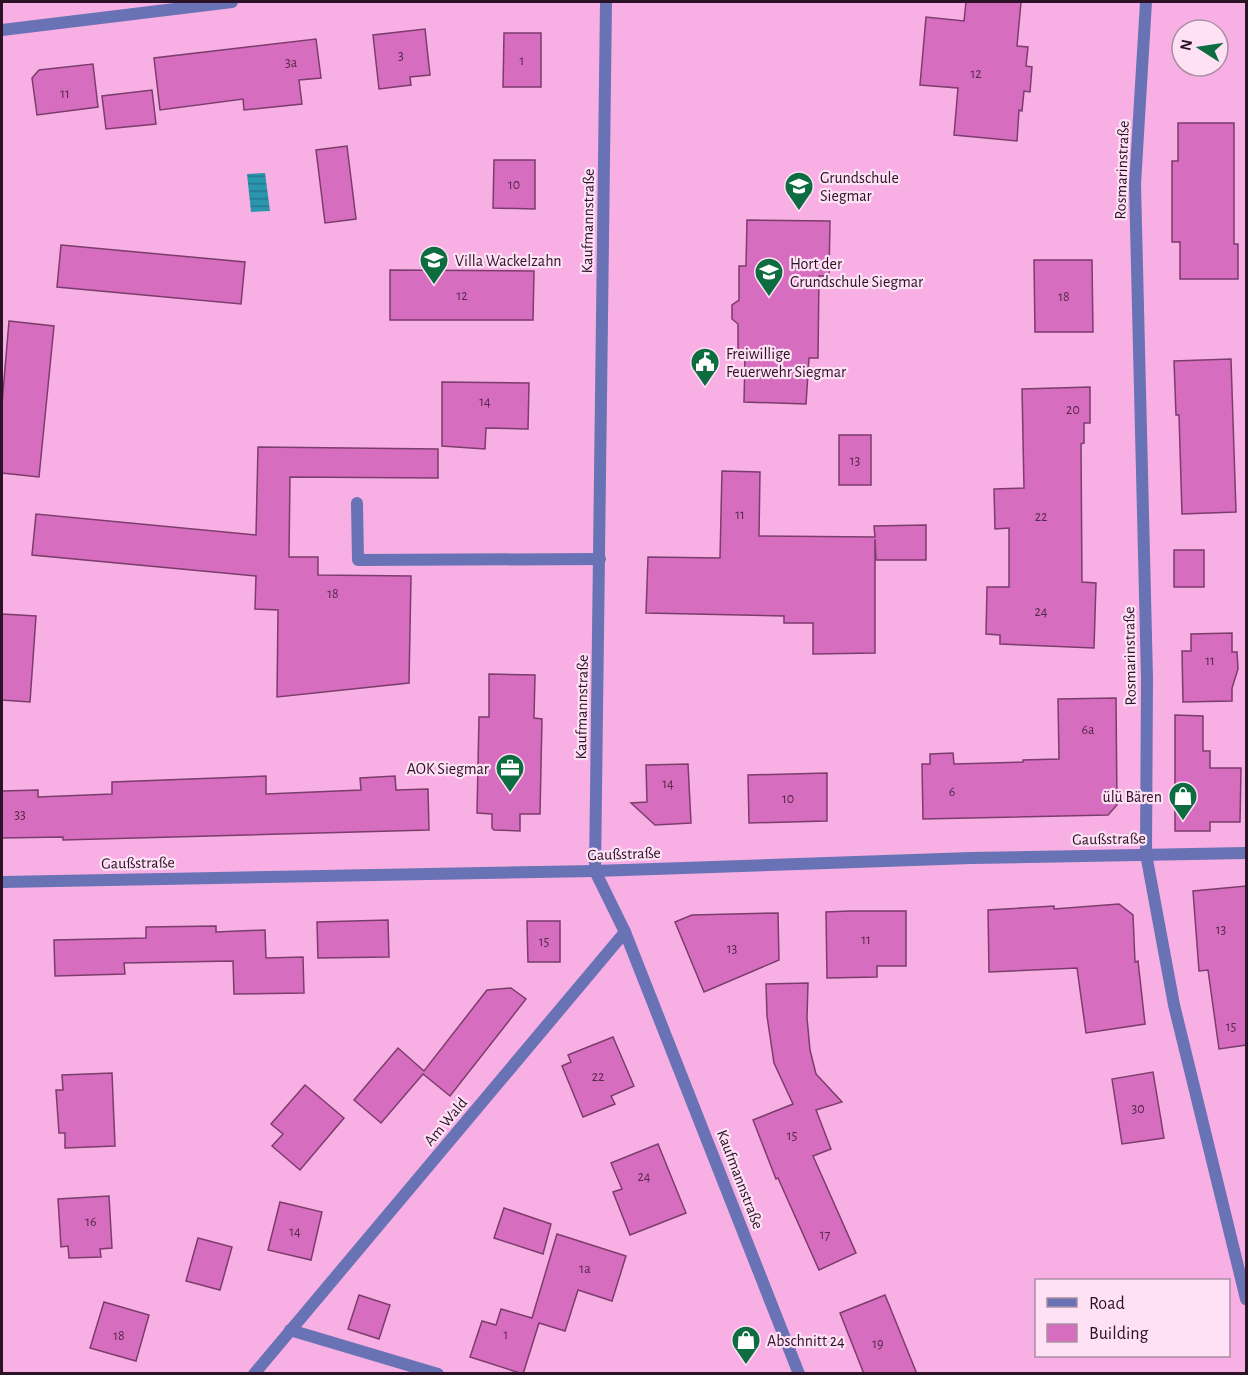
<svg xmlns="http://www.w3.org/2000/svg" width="1248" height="1375" font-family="'Alegreya Sans',sans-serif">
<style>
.water{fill:url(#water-rules)}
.building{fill:#d76dbe;stroke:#7b3d6c;stroke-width:1.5}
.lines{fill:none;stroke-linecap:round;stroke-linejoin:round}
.service{stroke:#6972b4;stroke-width:12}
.minor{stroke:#6972b4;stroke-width:12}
.labels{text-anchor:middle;stroke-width:4.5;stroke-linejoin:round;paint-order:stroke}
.number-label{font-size:14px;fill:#57294c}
.street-label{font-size:16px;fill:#2c1226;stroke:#ffe1f6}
.poi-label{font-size:16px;fill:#2c1226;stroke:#ffe1f6;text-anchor:start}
</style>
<defs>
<pattern id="water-rules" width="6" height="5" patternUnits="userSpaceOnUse" patternTransform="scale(1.5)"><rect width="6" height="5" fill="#2a95ad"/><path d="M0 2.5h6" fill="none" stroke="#24788d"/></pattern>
</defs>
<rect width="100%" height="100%" fill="#f8afe4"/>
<!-- water -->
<polygon class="water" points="265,173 270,211 251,212 247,174"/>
<!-- building -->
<g class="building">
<polygon points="966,2 1021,2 1017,46 1028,47 1026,66 1032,67 1030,92 1024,91 1022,111 1019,110 1017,141 954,135 958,88 920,85 926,17 964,21"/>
<polygon points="425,29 430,75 410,77 411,85 379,89 373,35"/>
<polygon points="504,33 541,33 541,87 503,87"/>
<polygon points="316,39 321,78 299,80 302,104 244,110 243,99 160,110 154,58"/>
<polygon points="93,64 98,107 37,115 32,78 39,70"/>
<polygon points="152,90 156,124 106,129 102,96"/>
<polygon points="1178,123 1234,123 1234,244 1238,244 1238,279 1180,279 1180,242 1172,242 1172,161 1178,161"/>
<polygon points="347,146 356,219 325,223 316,150"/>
<polygon points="494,160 535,160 535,209 493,208"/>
<polygon points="747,220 830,221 829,276 819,276 818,358 809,358 806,404 744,402 745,357 738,357 738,324 732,319 732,305 739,300 739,266 746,266"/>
<polygon points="61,245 245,262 241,304 57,287"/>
<polygon points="1034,260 1092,260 1093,332 1035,332"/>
<polygon points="390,270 534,271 533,320 390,320"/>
<polygon points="9,321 54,326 39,477 2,473 2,404"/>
<polygon points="1231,359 1236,512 1182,514 1179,415 1176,415 1174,361"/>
<polygon points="442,382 529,383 528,429 486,428 485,449 442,446"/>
<polygon points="1090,387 1090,423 1084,423 1084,443 1081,444 1082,582 1096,583 1094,648 1000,644 1000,635 986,634 987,587 1009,587 1009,528 995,529 994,489 1024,488 1022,389"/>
<rect x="839" y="435" width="32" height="50"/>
<polygon points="258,447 438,449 438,478 290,477 289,557 318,557 318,575 411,576 409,683 277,697 278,610 255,609 256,576 32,555 36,514 256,535"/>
<polygon points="722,471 760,472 759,536 875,537 874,526 926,525 926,560 876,560 875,539 875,653 813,654 813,623 784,623 784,616 646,613 648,557 720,558"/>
<rect x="1174" y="550" width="30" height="37"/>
<polygon points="2,614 36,616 30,702 2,700"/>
<polygon points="1232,633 1232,652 1237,652 1238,669 1232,688 1232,701 1183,702 1182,651 1191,651 1191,634"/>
<polygon points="489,674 535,675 534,718 542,719 540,814 520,814 520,831 494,830 492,828 492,814 477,813 479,717 489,717"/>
<polygon points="1116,698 1117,805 1108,815 923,819 922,764 930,764 930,754 953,753 954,764 1023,762 1023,760 1059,759 1058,699"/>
<polygon points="1175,715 1203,716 1203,751 1210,751 1210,768 1241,768 1240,822 1210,822 1210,831 1175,831"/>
<polygon points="688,764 691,823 655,825 631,803 647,802 646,765"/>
<polygon points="827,773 827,821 749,823 748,775"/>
<polygon points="266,776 266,794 361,790 360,778 395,776 396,790 428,789 429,830 63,840 63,837 2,838 2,791 38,790 38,797 112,794 112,782"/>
<polygon points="1246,886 1246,1045 1219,1049 1208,970 1199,971 1193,891"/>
<polygon points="1119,904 1133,915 1135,962 1138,961 1145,1024 1086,1033 1077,968 989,972 988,910 1054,906 1054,909"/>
<polygon points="850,911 906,911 906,966 877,966 877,977 827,978 826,912"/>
<polygon points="778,913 779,960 704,992 675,922 692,915"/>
<polygon points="388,920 389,957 318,958 317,922"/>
<polygon points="527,921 560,921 560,962 528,962"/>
<polygon points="216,926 216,932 265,930 266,958 303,957 304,993 234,994 233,961 124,963 125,974 55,976 54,940 146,938 146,927"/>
<polygon points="808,983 807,1018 810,1050 816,1074 842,1102 816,1110 831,1149 813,1156 856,1253 819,1270 778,1178 776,1179 753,1120 793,1104 774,1063 767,1016 766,984"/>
<polygon points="511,988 526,999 450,1096 423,1074 381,1123 354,1100 398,1048 424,1071 487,990"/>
<polygon points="613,1037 634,1086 611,1096 615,1104 583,1117 562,1066 571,1062 568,1055"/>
<polygon points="1153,1072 1164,1138 1122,1144 1112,1079"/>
<polygon points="112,1073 115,1146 65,1148 65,1133 59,1133 56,1090 63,1090 62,1075"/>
<polygon points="305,1085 344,1118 300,1170 272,1146 283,1134 271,1124"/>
<polygon points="658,1144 686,1213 630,1235 613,1192 622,1189 611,1163"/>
<polygon points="109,1196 112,1248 100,1249 101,1257 69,1258 68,1246 61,1247 58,1199"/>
<polygon points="280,1202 322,1212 311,1260 268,1250"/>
<polygon points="504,1208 551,1224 543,1254 494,1238"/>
<polygon points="557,1234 626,1256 612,1301 578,1290 565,1331 539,1323 523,1374 470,1357 482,1321 496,1325 501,1309 532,1318"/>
<polygon points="198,1238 232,1247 220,1290 186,1281"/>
<polygon points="359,1295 390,1305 379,1339 348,1329"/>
<polygon points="885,1295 917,1374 864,1374 840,1313"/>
<polygon points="104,1302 149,1315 136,1361 90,1348"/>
</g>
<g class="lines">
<!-- service -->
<polyline class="service" points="357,503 358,560 600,559"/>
<!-- minor -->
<g class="minor">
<polyline points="606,2 595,871 625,932 799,1374"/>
<polyline points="1146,2 1135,184 1147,678 1146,854 1174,1005 1246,1299"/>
<polyline points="2,30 232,2"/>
<polyline points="2,882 595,871 971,858 1246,853"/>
<polyline points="290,1330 438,1374"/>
<polyline points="254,1374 625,932"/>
</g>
</g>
<!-- icons -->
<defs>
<g id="school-pin" transform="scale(1.5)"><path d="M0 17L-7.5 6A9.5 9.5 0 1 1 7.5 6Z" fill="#0d6d41" stroke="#ffe1f6"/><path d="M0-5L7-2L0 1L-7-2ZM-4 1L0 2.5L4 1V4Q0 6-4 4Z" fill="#fff"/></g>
<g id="civic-pin" transform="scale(1.5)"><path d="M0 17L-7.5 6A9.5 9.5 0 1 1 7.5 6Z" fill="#0d6d41" stroke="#ffe1f6"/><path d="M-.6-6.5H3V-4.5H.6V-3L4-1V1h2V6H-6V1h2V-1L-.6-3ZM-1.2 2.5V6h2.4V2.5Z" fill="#fff"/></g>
<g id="office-pin" transform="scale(1.5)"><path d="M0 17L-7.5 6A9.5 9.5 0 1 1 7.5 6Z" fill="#0d6d41" stroke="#ffe1f6"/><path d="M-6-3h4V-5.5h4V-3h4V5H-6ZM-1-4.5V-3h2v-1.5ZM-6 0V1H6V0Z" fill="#fff"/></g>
<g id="shop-pin" transform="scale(1.5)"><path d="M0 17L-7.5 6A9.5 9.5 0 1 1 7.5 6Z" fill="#0d6d41" stroke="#ffe1f6"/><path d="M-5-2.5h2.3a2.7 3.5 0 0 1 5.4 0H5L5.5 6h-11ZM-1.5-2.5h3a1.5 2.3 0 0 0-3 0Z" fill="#fff"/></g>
</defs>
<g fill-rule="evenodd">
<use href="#school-pin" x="799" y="186"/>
<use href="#school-pin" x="434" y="260"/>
<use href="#school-pin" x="769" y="272"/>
<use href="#civic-pin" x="705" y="362"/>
<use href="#office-pin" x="510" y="768"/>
<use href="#shop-pin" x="1183" y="796"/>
<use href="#shop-pin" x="746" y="1340"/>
</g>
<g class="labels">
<!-- number labels -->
<g class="number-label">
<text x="401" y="60">3</text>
<text x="522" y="65">1</text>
<text x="291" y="67">3a</text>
<text x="976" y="78">12</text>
<text x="65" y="98">11</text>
<text x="514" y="189">10</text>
<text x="462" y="300">12</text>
<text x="1064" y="301">18</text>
<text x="485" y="406">14</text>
<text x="1073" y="414">20</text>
<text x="855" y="465">13</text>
<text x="740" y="519">11</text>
<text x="1041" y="521">22</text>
<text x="333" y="598">18</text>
<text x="1041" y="616">24</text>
<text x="1210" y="665">11</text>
<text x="1088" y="734">6a</text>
<text x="668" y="788">14</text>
<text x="952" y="796">6</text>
<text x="788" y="803">10</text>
<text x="20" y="819">33</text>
<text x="1221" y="934">13</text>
<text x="866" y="944">11</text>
<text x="544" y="946">15</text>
<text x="732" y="953">13</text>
<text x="1231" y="1031">15</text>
<text x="598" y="1081">22</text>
<text x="1138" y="1113">30</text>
<text x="792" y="1140">15</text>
<text x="644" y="1181">24</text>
<text x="91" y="1226">16</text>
<text x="295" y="1236">14</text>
<text x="825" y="1239">17</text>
<text x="585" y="1273">1a</text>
<text x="506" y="1339">1</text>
<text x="119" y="1340">18</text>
<text x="878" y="1348">19</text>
</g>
<!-- street labels -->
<g class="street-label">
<text transform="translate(1121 170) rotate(-88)" y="6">Rosmarinstraße</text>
<text transform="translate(587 221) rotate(-89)" y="6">Kaufmannstraße</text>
<text transform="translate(1129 656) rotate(-91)" y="6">Rosmarinstraße</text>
<text transform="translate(581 707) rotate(-89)" y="6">Kaufmannstraße</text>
<text transform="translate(1109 838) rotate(-1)" y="6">Gaußstraße</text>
<text transform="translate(624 853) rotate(-2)" y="6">Gaußstraße</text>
<text transform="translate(138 862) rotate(-1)" y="6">Gaußstraße</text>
<text transform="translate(445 1121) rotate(-50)" y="6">Am Wald</text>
<text transform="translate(741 1179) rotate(69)" y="6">Kaufmannstraße</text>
</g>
<!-- poi labels -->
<g class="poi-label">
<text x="820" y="183">Grundschule<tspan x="820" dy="18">Siegmar</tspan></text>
<text x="455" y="266">Villa Wackelzahn</text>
<text x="790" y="269">Hort der<tspan x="790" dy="18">Grundschule Siegmar</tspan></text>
<text x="726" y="359">Freiwillige<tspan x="726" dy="18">Feuerwehr Siegmar</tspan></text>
<text x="489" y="774" text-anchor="end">AOK Siegmar</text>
<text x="1162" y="802" text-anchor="end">ülü Bären</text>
<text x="767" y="1346">Abschnitt 24</text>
</g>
</g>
<!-- border -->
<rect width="1248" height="1375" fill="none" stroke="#2c1226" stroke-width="6"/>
<!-- legend -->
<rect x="1035" y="1279" width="195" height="78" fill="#ffe1f6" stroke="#ab8ea3" stroke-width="1.5"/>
<rect x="1047" y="1298" width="30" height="9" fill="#6972b4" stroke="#ab8ea3" stroke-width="1.5"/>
<text x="1089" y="1309" font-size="18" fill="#2c1226">Road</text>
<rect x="1047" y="1324" width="30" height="18" fill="#d76dbe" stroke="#ab8ea3" stroke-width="1.5"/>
<text x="1089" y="1339" font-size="18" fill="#2c1226">Building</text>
<!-- north arrow -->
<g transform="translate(1200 48) rotate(282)"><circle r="28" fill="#ffe1f6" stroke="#ab8ea3" stroke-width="1.5"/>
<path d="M0-4.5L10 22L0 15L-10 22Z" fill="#0d6d41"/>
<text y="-9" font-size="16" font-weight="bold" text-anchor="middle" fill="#2c1226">N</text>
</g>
</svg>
